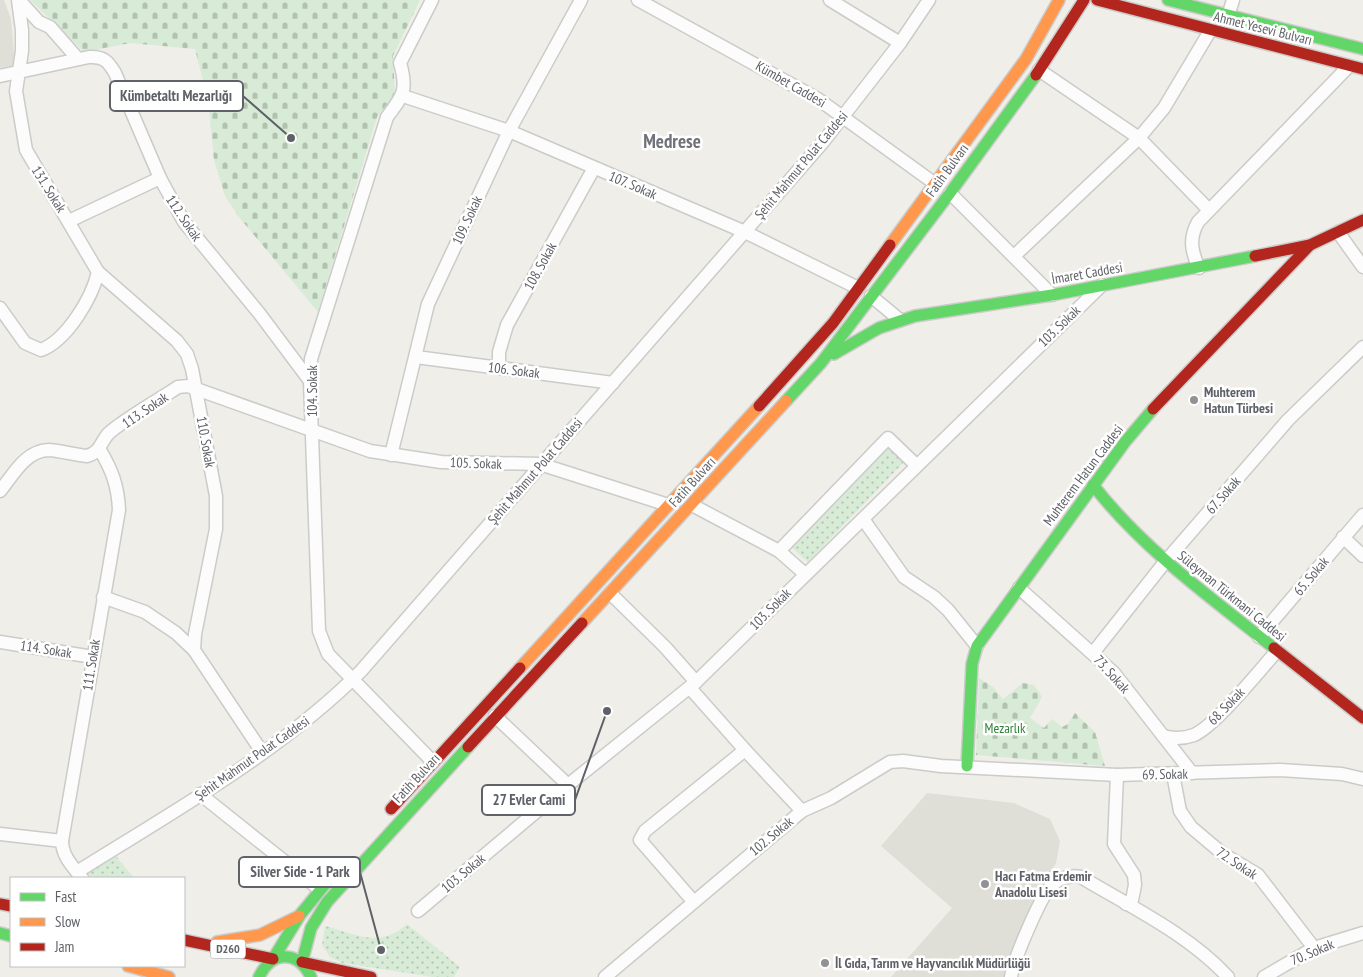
<svg xmlns="http://www.w3.org/2000/svg" width="1363" height="977" font-family="'PT Sans Narrow',sans-serif">
<style>
.education{fill:#dfded7}
.cemetery{fill:url(#cemetery-stones)}
.park{fill:url(#park-dots)}
.lines{fill:none;stroke-linecap:round;stroke-linejoin:round}
.street-casing{stroke:#cbcbc9;stroke-width:15}
.fast-casing{stroke:#cbcbca;stroke-width:14}
.slow-casing{stroke:#cbcbca;stroke-width:14}
.jam-casing{stroke:#cbcbca;stroke-width:14}
.street{stroke:#fdfcfc;stroke-width:12}
.fast{stroke:#63d668;stroke-width:11}
.slow{stroke:#ff974d;stroke-width:11}
.jam{stroke:#b3261e;stroke-width:11}
.poi-dot{fill:#919294;stroke:#fff;stroke-width:2}
.labels{text-anchor:middle;stroke-width:5;stroke-linejoin:round;paint-order:stroke}
.shield{fill:#fff;stroke:#8e9095;stroke-width:1}
.shield-label{font-size:12px;font-weight:bold;fill:#5e6167}
.street-label{font-size:14px;fill:#5e6167;stroke:#fff}
.poi-label{font-size:14px;font-weight:bold;fill:#5e6167;stroke:#fff;text-anchor:start}
.park-label{font-size:14px;fill:#31833c;stroke:#fff}
.district-label{font-size:19px;font-weight:bold;fill:#6f7379;stroke:#fff}
.leader{fill:none;stroke:#5e6167;stroke-width:2}
.callout-dot{fill:#5e6167;stroke:#fff;stroke-width:2}
.callout{fill:#fff;stroke:#5e6167;stroke-width:2}
.callout-label{font-size:15px;text-anchor:middle;font-weight:bold;fill:#5e6167}
</style>
<defs>
<pattern id="cemetery-stones" width="16" height="16" patternUnits="userSpaceOnUse" patternTransform="scale(1.25)"><rect width="16" height="16" fill="#d7ebd6"/><path d="M2 7V4a2 2 0 0 1 4 0v3zM10 15v-3a2 2 0 0 1 4 0v3z" fill="#b2c2b1"/></pattern>
<pattern id="park-dots" width="8" height="8" patternUnits="userSpaceOnUse" patternTransform="scale(1.25)"><rect width="8" height="8" fill="#d7ebd6"/><path d="M2 2h.1M6 6h.1" fill="none" stroke="#b2c2b1" stroke-width="1.8" stroke-linecap="round"/></pattern>
</defs>
<rect width="100%" height="100%" fill="#efeee9"/>
<!-- education -->
<g class="education">
<polygon points="0,0 4,0 11,19 15,65 0,68"/>
<polygon points="927,793 1014,803 1050,819 1060,841 1056,863 1033,905 1006,977 891,977 952,908 881,846"/>
</g>
<!-- cemetery -->
<g class="cemetery">
<polygon points="30,0 420,0 393,56 395,94 377,117 318,312 239,217 225,196 214,160 208,101 195,49 130,43 84,52"/>
<polygon points="979,678 993,687 1003,699 1023,683 1034,685 1042,697 1030,718 1044,728 1052,719 1062,727 1068,724 1075,713 1095,732 1105,766 976,755"/>
</g>
<!-- park -->
<g class="park">
<polygon points="887,446 905,461 808,562 791,547"/>
<polygon points="115,855 134,878 89,878 89,873"/>
<path d="M407,924L460,967L454,977H433L342,963L330,957L322,945L325,926C356,934 380,949 407,924Z"/>
</g>
<g class="lines">
<!-- street casing -->
<g class="street-casing">
<g id="street">
<polyline points="19,0 39,22 50,27 78,59"/>
<path d="M432,0L400,63C408,90 403,96 387,117L311,359L310,381L319,631L328,654L433,762"/>
<polyline points="638,0 818,99 934,183"/>
<polyline points="830,0 900,43"/>
<polyline points="1228,16 1233,0"/>
<polyline points="1039,70 1139,138 1209,210"/>
<path d="M0,76L89,57C103,56 108,61 115,73L160,178L184,222L259,313L310,381"/>
<polyline points="403,96 509,131 745,232 858,288"/>
<polyline points="950,193 1052,295"/>
<polyline points="69,221 160,178"/>
<polyline points="1338,232 1363,267"/>
<polyline points="1014,256 1139,138 1164,108 1210,31"/>
<path d="M1199,268C1191,251 1189,238 1198,222L1349,66"/>
<polyline points="98,272 177,341 187,354 192,369 216,496 216,529 195,634 194,650 262,752"/>
<polyline points="871,296 900,320"/>
<path d="M0,308L25,343L41,350C67,340 92,298 98,272L26,150L16,91L22,51V30L18,0"/>
<polyline points="416,357 613,383"/>
<polyline points="499,368 499,352 507,325 594,168"/>
<polyline points="391,455 428,304 509,131 581,0"/>
<path d="M0,491C13,475 26,450 49,450C62,451 75,455 87,456C101,452 100,443 108,434C124,419 159,400 178,387L188,386L370,451L441,462L540,464L668,505"/>
<polyline points="692,505 779,551 805,574"/>
<polyline points="863,519 904,577 934,597 948,610 977,646"/>
<polyline points="1343,537 1363,556"/>
<polyline points="779,551 888,438 916,465"/>
<polyline points="1019,588 1114,673 1192,773"/>
<polyline points="610,593 665,647 696,682"/>
<polyline points="103,597 145,612 176,633 194,650"/>
<polyline points="1259,637 1363,515"/>
<polyline points="0,642 93,657"/>
<polyline points="1093,653 1165,562 1288,420 1363,347"/>
<polyline points="690,688 745,750 645,831 640,840 693,901"/>
<polyline points="495,716 568,785"/>
<path d="M1163,736C1174,739 1183,739 1194,735C1215,726 1259,671 1277,651"/>
<polyline points="745,750 802,811"/>
<polyline points="1173,774 1180,811 1191,827 1223,854 1258,875 1314,948"/>
<polyline points="1117,775 1114,844 1134,875 1135,885 1132,900 1126,904"/>
<polyline points="200,794 319,889"/>
<polyline points="0,834 62,841"/>
<path d="M77,872C174,811 279,753 361,671L823,142L900,43L929,0"/>
<path d="M82,878C73,867 62,856 62,841L119,510C118,486 112,470 100,450"/>
<polyline points="418,911 568,785 696,682 1102,285"/>
<polyline points="605,977 802,811 831,798 890,762 903,761 941,766 1117,775 1280,770 1342,774 1363,779"/>
<path d="M1011,977C1013,961 1041,895 1052,885C1061,877 1070,875 1081,877C1131,907 1188,934 1228,977"/>
<polyline points="1264,977 1314,948 1363,933"/>
</g>
</g>
<!-- fast casing -->
<g class="fast-casing">
<g id="fast">
<polyline points="1168,0 1363,49"/>
<polyline points="834,354 879,328 915,316 1052,295 1255,256"/>
<polyline points="786,401 821,363 950,193 1036,75"/>
<path d="M1093,485C1144,550 1210,597 1274,648"/>
<polyline points="967,766 972,664 977,646 1125,442 1153,409"/>
<polyline points="0,933 11,936"/>
<polyline points="273,959 300,915 340,866"/>
<polyline points="302,962 311,928 327,902 468,747"/>
<path d="M259,977C272,950 298,950 311,977"/>
</g>
</g>
<!-- slow casing -->
<g class="slow-casing">
<g id="slow">
<polyline points="890,245 1026,59 1059,0"/>
<polyline points="582,623 786,401"/>
<polyline points="520,668 759,406"/>
<polyline points="217,942 260,935 299,916"/>
<polyline points="128,966 169,977"/>
</g>
</g>
<!-- jam casing -->
<g class="jam-casing">
<g id="jam">
<polyline points="1097,0 1363,69"/>
<polyline points="1036,75 1084,0"/>
<polyline points="1255,256 1310,245 1363,220"/>
<polyline points="759,406 833,323 890,245"/>
<polyline points="1153,409 1310,245"/>
<polyline points="1274,648 1363,718"/>
<polyline points="468,747 582,623"/>
<polyline points="391,809 520,668"/>
<polyline points="0,904 11,906"/>
<polyline points="184,940 273,959"/>
<polyline points="302,962 371,977"/>
</g>
</g>
<!-- street -->
<use href="#street" class="street"/>
<!-- fast -->
<use href="#fast" class="fast"/>
<!-- slow -->
<use href="#slow" class="slow"/>
<!-- jam -->
<use href="#jam" class="jam"/>
</g>
<!-- markers -->
<g class="poi-dot">
<circle cx="1194" cy="400" r="5"/>
<circle cx="985" cy="884" r="5"/>
<circle cx="825" cy="963" r="5"/>
</g>
<g class="labels">
<!-- shield labels -->
<rect class="shield" x="210.5" y="939.5" width="35" height="19" rx="4"/>
<g class="shield-label">
<text x="228" y="953">D260</text>
</g>
<!-- street labels -->
<g class="street-label">
<text transform="translate(1263 28) rotate(14)" y="5">Ahmet Yesevi Bulvarı</text>
<text transform="translate(791 84) rotate(30)" y="5">Kümbet Caddesi</text>
<text transform="translate(801 165) rotate(-50)" y="5">Şehit Mahmut Polat Caddesi</text>
<text transform="translate(947 170) rotate(-54)" y="5">Fatih Bulvarı</text>
<text transform="translate(633 185) rotate(23)" y="5">107. Sokak</text>
<text transform="translate(49 189) rotate(58)" y="5">131. Sokak</text>
<text transform="translate(184 218) rotate(56)" y="5">112. Sokak</text>
<text transform="translate(467 220) rotate(-65)" y="5">109. Sokak</text>
<text transform="translate(540 266) rotate(-61)" y="5">108. Sokak</text>
<text transform="translate(1087 273) rotate(-10)" y="5">İmaret Caddesi</text>
<text transform="translate(1059 326) rotate(-44)" y="5">103. Sokak</text>
<text transform="translate(514 370) rotate(7)" y="5">106. Sokak</text>
<text transform="translate(312 391) rotate(-90)" y="5">104. Sokak</text>
<text transform="translate(145 410) rotate(-34)" y="5">113. Sokak</text>
<text transform="translate(206 442) rotate(80)" y="5">110. Sokak</text>
<text transform="translate(476 463) rotate(2)" y="5">105. Sokak</text>
<text transform="translate(535 471) rotate(-49)" y="5">Şehit Mahmut Polat Caddesi</text>
<text transform="translate(1083 475) rotate(-53)" y="5">Muhterem Hatun Caddesi</text>
<text transform="translate(692 482) rotate(-48)" y="5">Fatih Bulvarı</text>
<text transform="translate(1223 495) rotate(-49)" y="5">67. Sokak</text>
<text transform="translate(1311 576) rotate(-50)" y="5">65. Sokak</text>
<text transform="translate(1232 596) rotate(39)" y="5">Süleyman Türkmani Caddesi</text>
<text transform="translate(770 609) rotate(-45)" y="5">103. Sokak</text>
<text transform="translate(46 649) rotate(9)" y="5">114. Sokak</text>
<text transform="translate(91 665) rotate(-81)" y="5">111. Sokak</text>
<text transform="translate(1112 674) rotate(48)" y="5">73. Sokak</text>
<text transform="translate(1226 706) rotate(-46)" y="5">68. Sokak</text>
<text transform="translate(252 758) rotate(-35)" y="5">Şehit Mahmut Polat Caddesi</text>
<text transform="translate(1165 774) rotate(-1)" y="5">69. Sokak</text>
<text transform="translate(416 778) rotate(-47)" y="5">Fatih Bulvarı</text>
<text transform="translate(771 836) rotate(-40)" y="5">102. Sokak</text>
<text transform="translate(1237 863) rotate(34)" y="5">72. Sokak</text>
<text transform="translate(463 873) rotate(-40)" y="5">103. Sokak</text>
<text transform="translate(1312 952) rotate(-23)" y="5">70. Sokak</text>
</g>
<!-- poi labels -->
<g class="poi-label">
<text x="1204" y="397">Muhterem<tspan x="1204" dy="16">Hatun Türbesi</tspan></text>
<text x="995" y="881">Hacı Fatma Erdemir<tspan x="995" dy="16">Anadolu Lisesi</tspan></text>
<text x="835" y="968">İl Gıda, Tarım ve Hayvancılık Müdürlüğü</text>
</g>
<!-- park labels -->
<g class="park-label">
<text x="1005" y="733">Mezarlık</text>
</g>
<!-- district labels -->
<g class="district-label">
<text x="672" y="148">Medrese</text>
</g>
</g>
<!-- callouts -->
<path class="leader" d="M291 138L243 96M607 711L575 800M381 950L360 872"/>
<g class="callout-dot">
<circle cx="291" cy="138" r="5"/>
<circle cx="607" cy="711" r="5"/>
<circle cx="381" cy="950" r="5"/>
</g>
<g class="callout">
<rect x="110" y="81" width="133" height="30" rx="5"/>
<rect x="482" y="785" width="93" height="30" rx="5"/>
<rect x="239" y="857" width="121" height="30" rx="5"/>
</g>
<g class="callout-label">
<text x="176" y="101">Kümbetaltı Mezarlığı</text>
<text x="529" y="805">27 Evler Cami</text>
<text x="300" y="877">Silver Side - 1 Park</text>
</g>
<!-- legend -->
<rect x="10" y="877" width="175" height="90" fill="#ffffff" stroke="#bfc0c2"/>
<rect x="20" y="893" width="25" height="8" fill="#63d668" stroke="#bfc0c2"/>
<text x="55" y="902" font-size="15" fill="#5e6167">Fast</text>
<rect x="20" y="918" width="25" height="8" fill="#ff974d" stroke="#bfc0c2"/>
<text x="55" y="927" font-size="15" fill="#5e6167">Slow</text>
<rect x="20" y="943" width="25" height="8" fill="#b3261e" stroke="#bfc0c2"/>
<text x="55" y="952" font-size="15" fill="#5e6167">Jam</text>
</svg>
